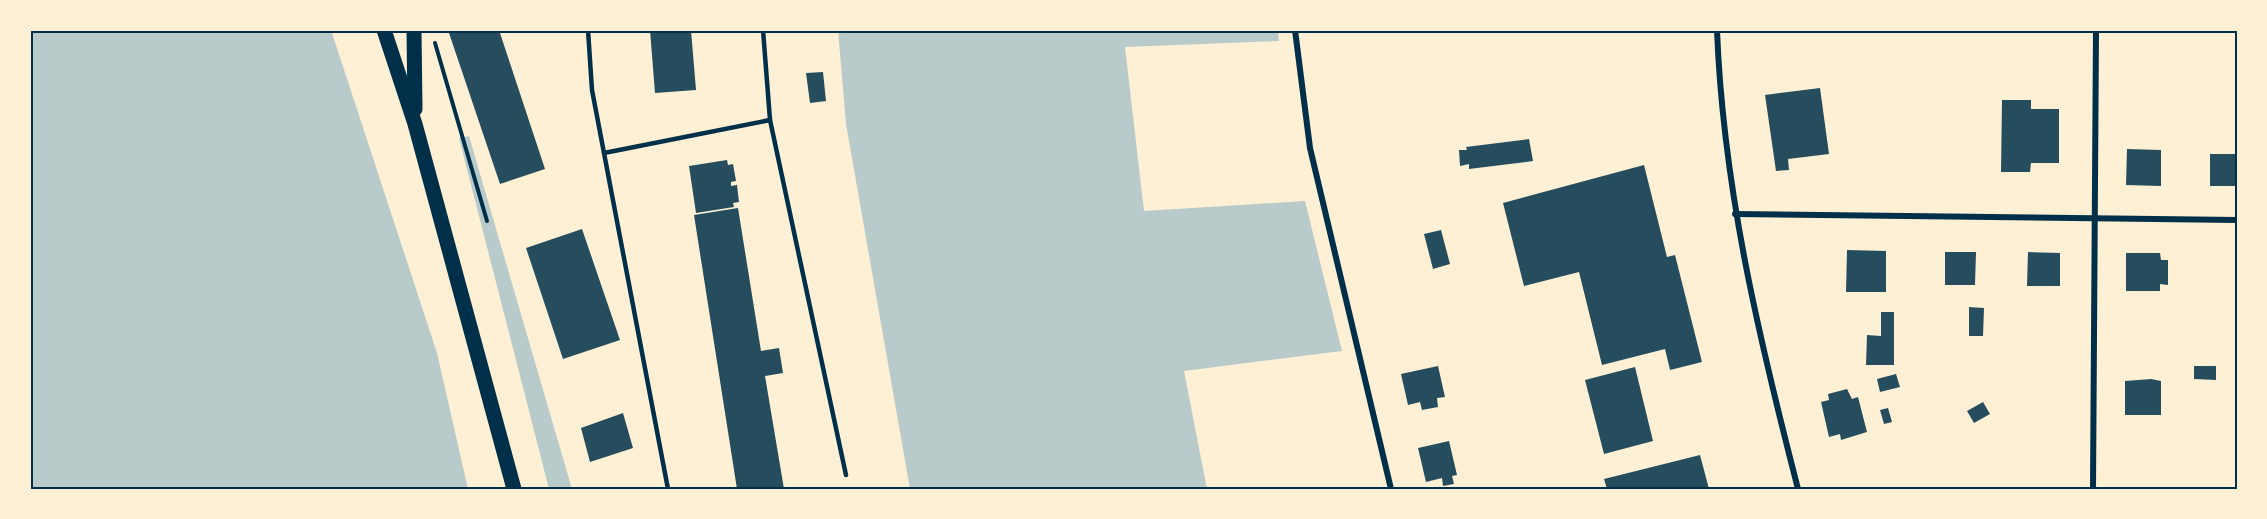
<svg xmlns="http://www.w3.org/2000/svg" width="2267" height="519" font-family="Montserrat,sans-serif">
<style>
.green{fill:#b9caca}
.building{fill:#264d5e}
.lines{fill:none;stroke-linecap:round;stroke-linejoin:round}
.path{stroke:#003049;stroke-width:4}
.service{stroke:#003049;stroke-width:4.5}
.minor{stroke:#003049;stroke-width:6}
.primary{stroke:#003049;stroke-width:15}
.neatline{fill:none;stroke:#003049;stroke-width:2}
</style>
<rect width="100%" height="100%" fill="#fdf0d5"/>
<!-- green -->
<g class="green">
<polygon points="30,30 331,30 437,353 468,489 30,489"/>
<polygon points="838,30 1278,30 1279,41 1125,47 1144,211 1305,201 1342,351 1184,371 1207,489 910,489 846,124"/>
<polygon points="469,136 572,489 549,489 459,138"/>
</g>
<!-- building -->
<g class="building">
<polygon points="448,30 499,30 545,169 500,184"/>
<polygon points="650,30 691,30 696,90 655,93"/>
<polygon points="823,72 826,101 810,103 806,73"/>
<polygon points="1820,88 1829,154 1788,159 1789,170 1776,171 1765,95"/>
<polygon points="2002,100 2031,100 2031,109 2059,109 2059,163 2031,163 2030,172 2001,172"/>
<polygon points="1529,139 1533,161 1469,169 1469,164 1460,166 1459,150 1467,150 1466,147"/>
<polygon points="2127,149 2161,150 2161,186 2126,185"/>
<rect x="2210" y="154" width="27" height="32"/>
<polygon points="727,160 728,165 733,164 736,181 731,182 731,186 737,185 739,202 733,203 734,207 696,213 689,166"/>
<polygon points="1644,165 1667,257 1675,255 1702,362 1670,370 1665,349 1602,365 1579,272 1524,286 1503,203"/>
<polygon points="738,208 761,351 779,348 783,373 765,376 784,489 737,489 694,215"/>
<polygon points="582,229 620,340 563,359 526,248"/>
<polygon points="1441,230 1450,264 1433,269 1424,234"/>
<polygon points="1847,250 1886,251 1886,292 1846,292"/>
<polygon points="1945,252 1976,252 1975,285 1945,285"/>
<polygon points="2028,252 2060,253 2060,286 2027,286"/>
<polygon points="2126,253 2160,253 2161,260 2168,260 2168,285 2160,284 2160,291 2126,291"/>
<polygon points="1969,307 1984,308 1983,336 1969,336"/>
<polygon points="1881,312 1894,312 1894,365 1866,365 1867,335 1881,336"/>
<polygon points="1438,366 1445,397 1437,398 1438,407 1422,410 1420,402 1408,405 1401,374"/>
<polygon points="2194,366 2216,366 2216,380 2194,379"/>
<polygon points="1635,367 1653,441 1604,454 1585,380"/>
<polygon points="1896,374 1900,387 1880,392 1877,379"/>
<polygon points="2151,379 2161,381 2161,415 2125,415 2125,381"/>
<polygon points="1847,389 1852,399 1858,397 1867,432 1841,440 1840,434 1829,437 1821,402 1829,400 1828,394"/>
<polygon points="1983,402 1990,414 1974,423 1967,411"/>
<polygon points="1888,408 1892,422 1884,424 1880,410"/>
<polygon points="623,413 633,448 590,462 581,428"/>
<polygon points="1449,441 1457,475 1452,476 1454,484 1443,486 1442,478 1426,482 1418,448"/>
<polygon points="1700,455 1709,489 1607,489 1604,479"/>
</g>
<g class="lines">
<!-- path -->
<polyline class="path" points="435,43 487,221"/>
<!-- service -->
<g class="service">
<polyline points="588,30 592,90 668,489"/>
<polyline points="763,30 770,120 846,475"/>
<polyline points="604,153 770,120"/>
</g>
<!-- minor -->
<g class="minor">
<polyline points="1295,30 1310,148 1391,489"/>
<path d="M1717,30C1723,187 1759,338 1798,489"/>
<polyline points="1735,214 2237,220"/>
<polyline points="2093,489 2096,30"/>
</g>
<!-- primary -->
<g class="primary">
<polyline points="384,30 415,124 514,489"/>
<polyline points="414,30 415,109"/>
</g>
</g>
<!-- border -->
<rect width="2267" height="519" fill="none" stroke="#fdf0d5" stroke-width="63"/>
<rect x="32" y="32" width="2204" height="456" class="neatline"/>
</svg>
